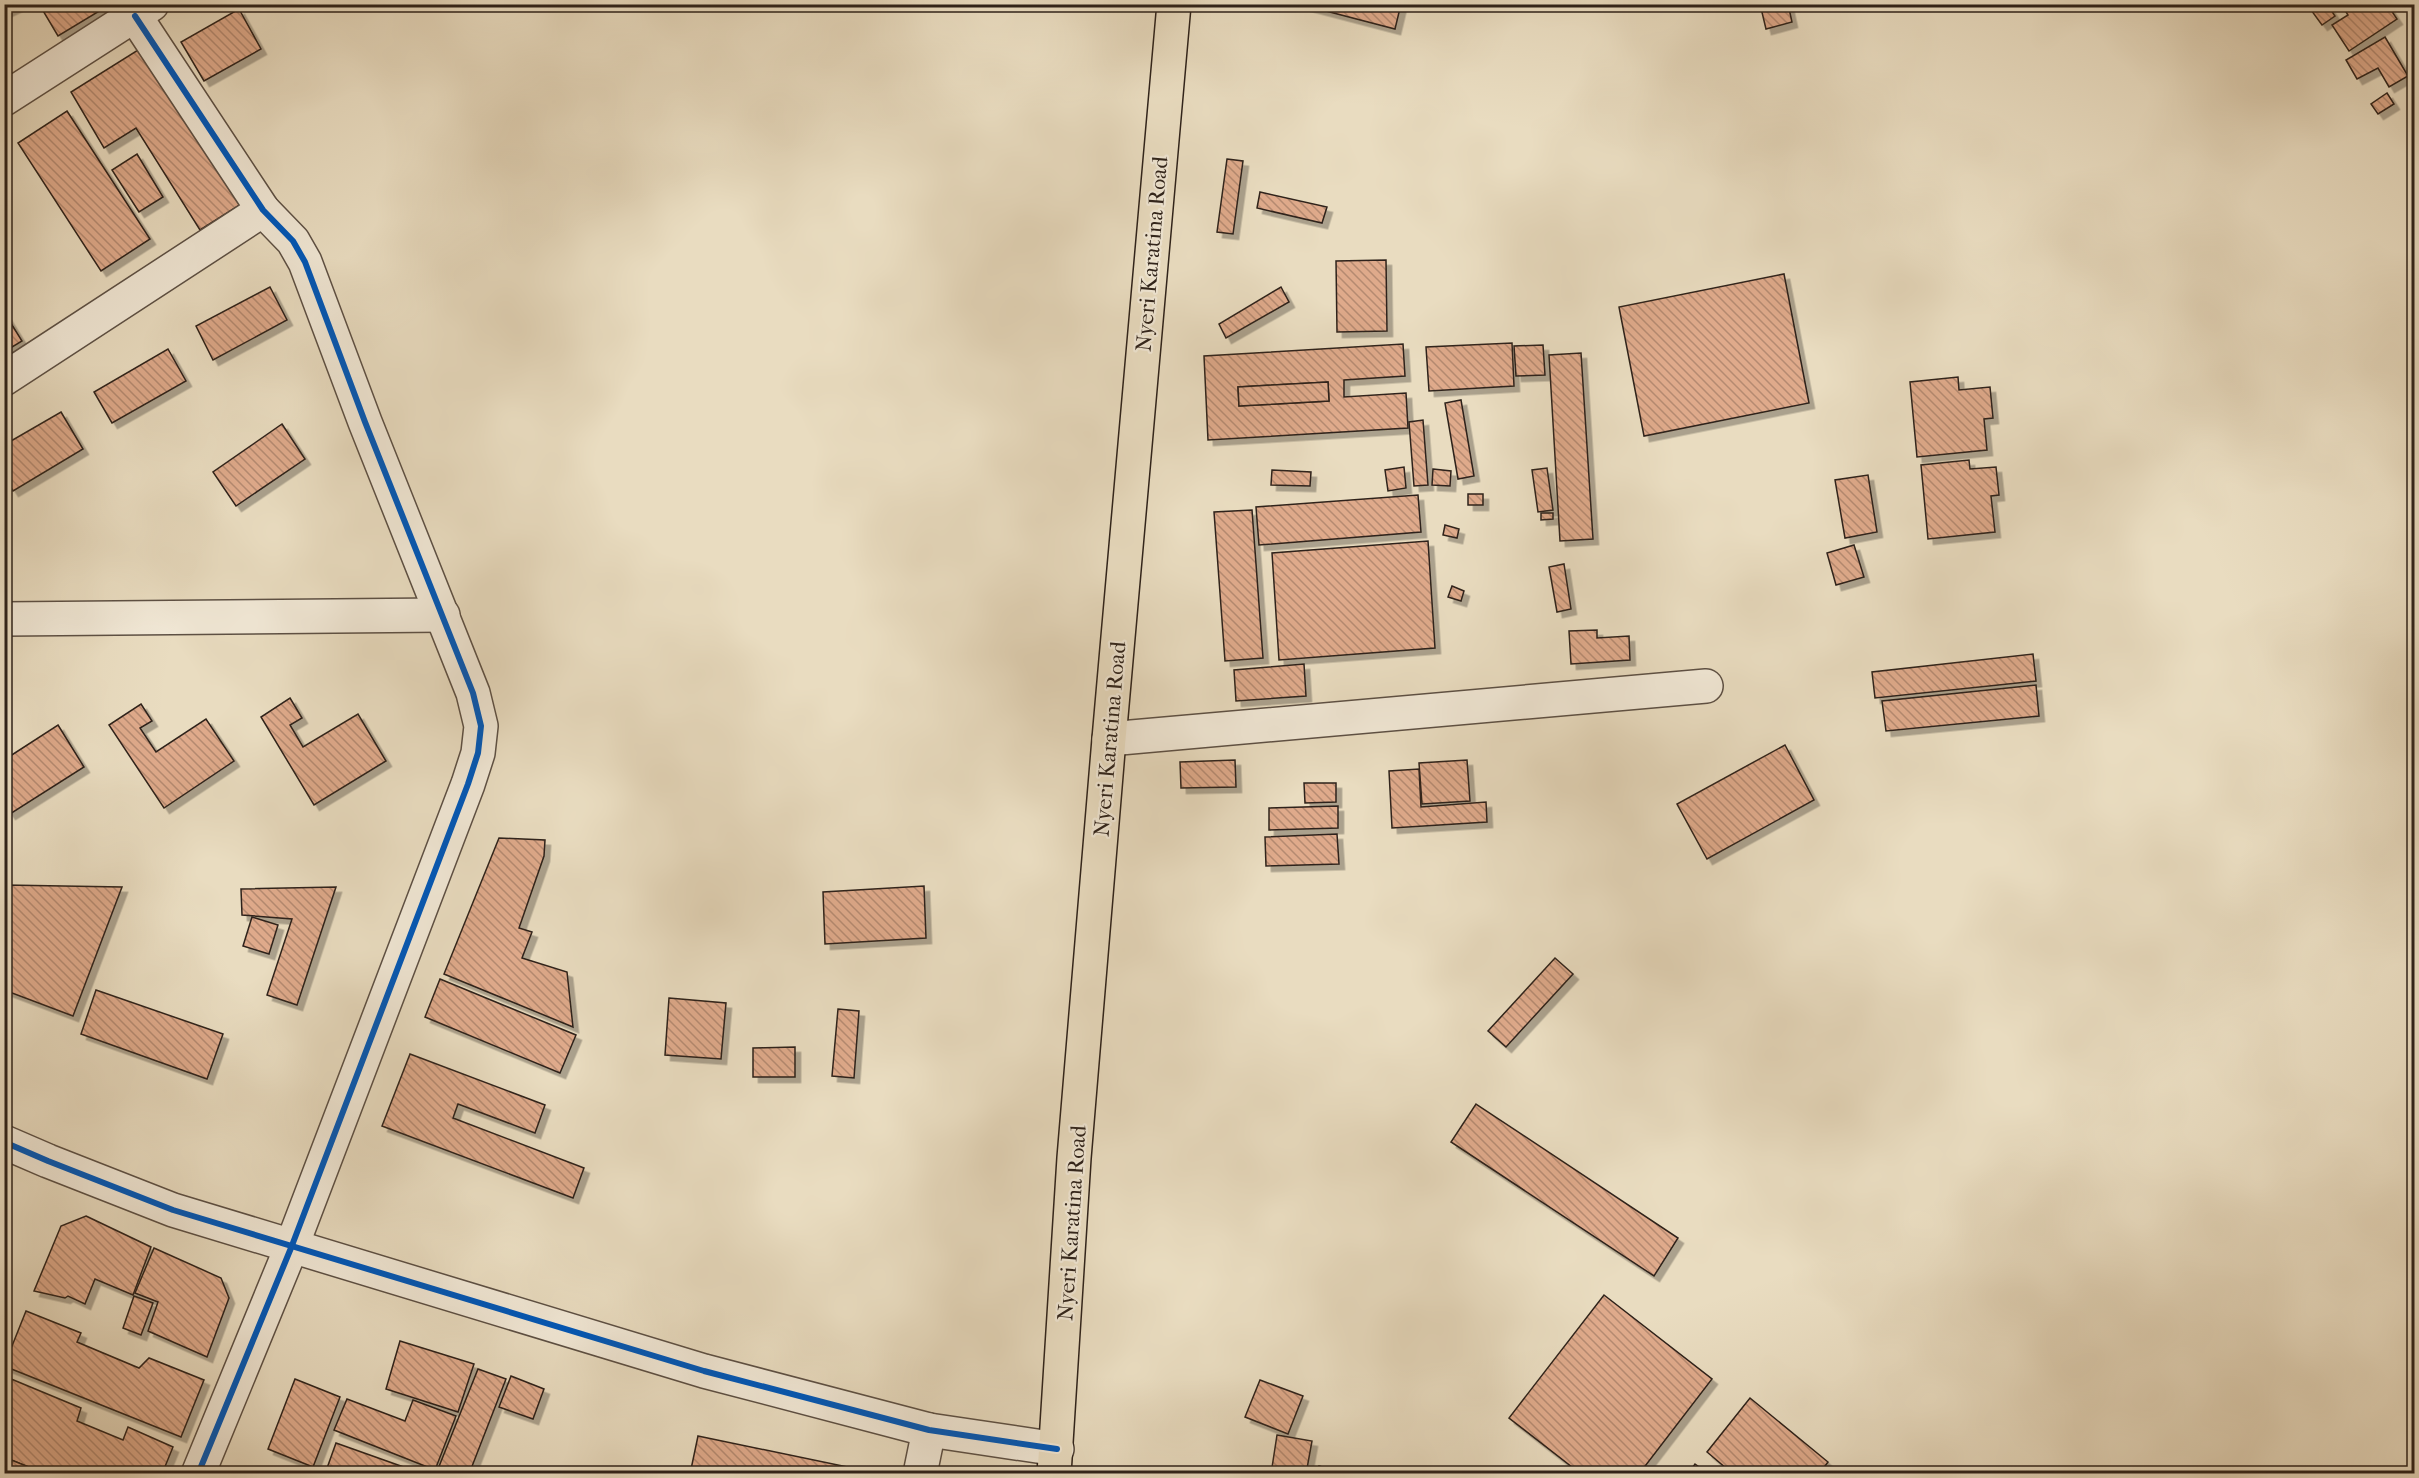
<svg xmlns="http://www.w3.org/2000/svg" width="2419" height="1478" font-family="'IM FELL French Canon',serif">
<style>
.building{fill:url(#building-back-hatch);stroke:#2e221a;stroke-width:1.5;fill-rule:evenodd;filter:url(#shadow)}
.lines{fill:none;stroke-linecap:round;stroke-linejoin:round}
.minor-casing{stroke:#5d5044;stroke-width:36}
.highway-casing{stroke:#2e221a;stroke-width:36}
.minor{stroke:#f1e8d6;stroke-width:33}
.highway{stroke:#e9dcc0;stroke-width:33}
.cycleway-casing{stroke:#f1e8d6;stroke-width:10}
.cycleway{stroke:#0057b8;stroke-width:6}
.labels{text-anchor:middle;stroke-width:4.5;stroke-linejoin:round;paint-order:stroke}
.street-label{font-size:22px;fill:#2e221a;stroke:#f1e8d6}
</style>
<defs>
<pattern id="building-back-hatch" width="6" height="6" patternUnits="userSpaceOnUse" patternTransform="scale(1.5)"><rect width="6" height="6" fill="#dfaa8b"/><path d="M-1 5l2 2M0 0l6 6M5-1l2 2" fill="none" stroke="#b58a71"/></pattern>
<filter id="shadow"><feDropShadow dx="5.5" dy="5.5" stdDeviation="0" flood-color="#0004"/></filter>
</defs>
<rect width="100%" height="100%" fill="#e9dcc0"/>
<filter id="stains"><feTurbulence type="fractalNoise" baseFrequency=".00333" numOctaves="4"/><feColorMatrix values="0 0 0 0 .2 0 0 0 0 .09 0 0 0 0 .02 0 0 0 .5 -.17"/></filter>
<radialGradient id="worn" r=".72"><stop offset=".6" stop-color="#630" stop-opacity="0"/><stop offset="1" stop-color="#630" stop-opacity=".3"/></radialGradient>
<!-- building -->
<g class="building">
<polygon points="4,4 18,4 19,5 4,12"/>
<polygon points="39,4 111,4 58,36"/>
<polygon points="1299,4 1401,4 1395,29"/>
<polygon points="1760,4 1788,4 1792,22 1766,29"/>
<polygon points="2319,4 2327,4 2335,16 2322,25 2311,10"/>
<polygon points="2346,4 2387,4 2397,19 2349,51 2332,25 2348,15 2343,7"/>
<polygon points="239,9 261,49 204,81 181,42"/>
<polygon points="2385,37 2408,76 2389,87 2378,68 2357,79 2346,60"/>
<polygon points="146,45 243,203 200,230 136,128 104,148 71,92"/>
<polygon points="2387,93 2394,104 2378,114 2371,104"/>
<polygon points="67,111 150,239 101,271 18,143"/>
<polygon points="137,154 163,197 139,212 112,170"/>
<polygon points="1227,159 1243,161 1233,234 1217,232"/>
<polygon points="1260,192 1327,207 1322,223 1257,208"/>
<polygon points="1386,260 1387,331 1337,332 1336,261"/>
<polygon points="1784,274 1809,403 1644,436 1619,307"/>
<polygon points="270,287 287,320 213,360 196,326"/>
<polygon points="1281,287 1289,302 1226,338 1219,324"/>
<polygon points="4,312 22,341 4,352"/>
<polygon points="1512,343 1514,386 1429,391 1426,347"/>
<path d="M1403,344L1405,376L1344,380V397L1406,393L1408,428L1208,440L1204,356ZM1328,382L1329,401L1239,406L1238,387Z"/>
<polygon points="1543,345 1545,375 1516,376 1514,346"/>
<polygon points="168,349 186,381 112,423 94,392"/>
<polygon points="1581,353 1593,539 1560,541 1549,355"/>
<polygon points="1958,377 1959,390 1990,387 1993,418 1984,419 1987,450 1917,457 1910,382"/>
<polygon points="1328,382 1329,401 1239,406 1238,387"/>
<polygon points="1461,400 1474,476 1458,479 1445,403"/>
<polygon points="61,412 83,449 13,491 4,477 4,445"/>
<polygon points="1423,420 1428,485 1414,486 1409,422"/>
<polygon points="282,424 305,459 236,506 213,472"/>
<polygon points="1969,460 1970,469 1996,467 1999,495 1991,496 1995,532 1928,539 1921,465"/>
<polygon points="1404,467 1406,488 1388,491 1385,470"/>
<polygon points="1547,468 1553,510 1538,512 1532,470"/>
<polygon points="1433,469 1451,471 1450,486 1432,485"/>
<polygon points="1272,470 1311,472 1310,486 1271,485"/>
<polygon points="1868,475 1877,532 1845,538 1835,480"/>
<rect x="1468" y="494" width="15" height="11"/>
<polygon points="1418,495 1421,532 1259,545 1256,507"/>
<polygon points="1252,510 1263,658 1225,661 1214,512"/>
<polygon points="1541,513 1553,513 1553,519 1541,520"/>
<polygon points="1445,525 1459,529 1457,538 1443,535"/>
<polygon points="1428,541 1435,648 1279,660 1272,553"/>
<polygon points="1854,545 1864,577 1836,585 1827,553"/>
<polygon points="1564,564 1571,609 1557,612 1549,567"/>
<polygon points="1452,586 1464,591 1461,601 1448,597"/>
<polygon points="1597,630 1597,638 1629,636 1630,660 1571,664 1569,631"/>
<polygon points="2033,654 2036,681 1875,698 1872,672"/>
<polygon points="1304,664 1306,696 1236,701 1234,670"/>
<polygon points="2036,685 2039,716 1886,731 1882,701"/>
<polygon points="290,698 302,718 290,725 303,747 358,714 386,761 314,805 261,717"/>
<polygon points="141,704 152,721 140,728 156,752 206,719 234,761 164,808 109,725"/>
<polygon points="58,725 84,767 10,814 4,805 4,760"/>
<polygon points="1785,745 1814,800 1707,859 1677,804"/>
<polygon points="1235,760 1236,787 1181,788 1180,762"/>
<polygon points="1467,760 1470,801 1422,804 1419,763"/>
<polygon points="1419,769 1421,807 1486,802 1487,822 1392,828 1389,771"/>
<polygon points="1304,783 1336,783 1336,802 1305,803"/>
<polygon points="1338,806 1338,828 1269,830 1269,808"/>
<polygon points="1337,834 1339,864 1266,866 1265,837"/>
<polygon points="499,838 545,840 544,856 519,928 532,932 522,958 567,972 573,1027 444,974"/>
<polygon points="4,885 122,887 73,1016 4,990"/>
<polygon points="924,886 926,938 825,944 823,892"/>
<polygon points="336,887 297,1005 267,995 292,919 242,915 241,889"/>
<polygon points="252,917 278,925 269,954 243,946"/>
<polygon points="1555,958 1573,974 1506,1047 1488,1031"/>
<polygon points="440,979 576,1035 560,1073 425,1017"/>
<polygon points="96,990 223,1034 207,1079 81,1034"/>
<polygon points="669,998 726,1003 721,1059 665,1055"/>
<polygon points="838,1009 859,1011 854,1078 832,1076"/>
<polygon points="795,1047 795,1077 753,1077 753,1048"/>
<polygon points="410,1054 545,1105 535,1133 458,1104 453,1118 584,1168 573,1198 382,1126"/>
<polygon points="1476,1104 1678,1238 1654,1276 1451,1142"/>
<polygon points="86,1216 151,1247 133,1295 95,1279 85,1304 68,1296 65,1298 34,1291 61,1226"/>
<polygon points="154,1248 221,1278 229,1298 207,1357 148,1331 158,1302 135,1293"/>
<polygon points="1604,1295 1712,1379 1639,1474 1581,1474 1509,1418"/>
<polygon points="134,1296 153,1303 141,1335 123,1328"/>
<polygon points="26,1311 81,1333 77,1342 139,1368 149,1358 204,1380 181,1437 4,1366"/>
<polygon points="400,1341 474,1364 458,1412 386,1389"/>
<polygon points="478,1369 506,1379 469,1474 436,1474"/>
<polygon points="4,1376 81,1408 77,1421 123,1440 128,1427 173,1447 162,1474 45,1474 4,1457"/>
<polygon points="511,1376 544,1389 533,1419 499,1407"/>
<polygon points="295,1379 340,1397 313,1467 268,1449"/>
<polygon points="1260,1380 1303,1396 1288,1434 1245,1417"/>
<polygon points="1750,1398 1828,1462 1819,1474 1733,1474 1707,1452"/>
<polygon points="347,1399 405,1421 413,1400 456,1416 435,1470 334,1430"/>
<polygon points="1277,1435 1312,1441 1306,1474 1271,1474"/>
<polygon points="698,1436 881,1474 690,1474"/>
<polygon points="336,1443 412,1470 410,1474 331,1474 326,1471"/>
<polygon points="4,1457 46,1474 4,1474"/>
<polygon points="1695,1464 1709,1474 1688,1474"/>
<polygon points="1319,1466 1341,1472 1341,1474 1317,1474"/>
<polygon points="1151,1468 1174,1474 1150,1474"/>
</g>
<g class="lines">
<!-- minor casing -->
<g class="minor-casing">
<g id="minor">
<polyline points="135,16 263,210 293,241 305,262 365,422 473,693 481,726 478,753 468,784 291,1248 198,1474"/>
<polyline points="4,99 152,4"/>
<polyline points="4,379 263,210"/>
<polyline points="4,619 443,615"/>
<polyline points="1109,739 1706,686"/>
<polyline points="4,1142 48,1161 173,1210 704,1371 929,1430 1057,1449"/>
<polyline points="920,1474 929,1430"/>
</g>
</g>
<!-- highway casing -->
<g class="highway-casing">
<polyline id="highway" points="1054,1474 1074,1158 1109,739 1174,4"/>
</g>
<!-- minor -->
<use href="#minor" class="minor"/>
<!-- highway -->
<use href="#highway" class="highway"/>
<!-- cycleway casing -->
<g class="cycleway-casing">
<g id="cycleway">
<polyline points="135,16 263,210 293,241 305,262 365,422 473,693 481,726 478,753 468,784 291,1248 198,1474"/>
<polyline points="4,1142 48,1161 173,1210 704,1371 929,1430 1057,1449"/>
</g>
</g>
<!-- cycleway -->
<use href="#cycleway" class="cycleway"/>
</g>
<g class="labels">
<!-- street labels -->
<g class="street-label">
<text transform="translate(1151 254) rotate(-85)" y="8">Nyeri Karatina Road</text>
<text transform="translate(1109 739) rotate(-85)" y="8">Nyeri Karatina Road</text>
<text transform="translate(1071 1223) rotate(-86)" y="8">Nyeri Karatina Road</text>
</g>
</g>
<!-- margin -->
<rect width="2419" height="1478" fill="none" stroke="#e9dcc0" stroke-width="24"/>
<rect x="6" y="6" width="2407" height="1466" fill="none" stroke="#2e221a" stroke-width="3"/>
<rect x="12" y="12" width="2395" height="1454" fill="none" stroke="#2e221a" stroke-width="1.5"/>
<rect width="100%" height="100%" filter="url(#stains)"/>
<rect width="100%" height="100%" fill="url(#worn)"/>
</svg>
